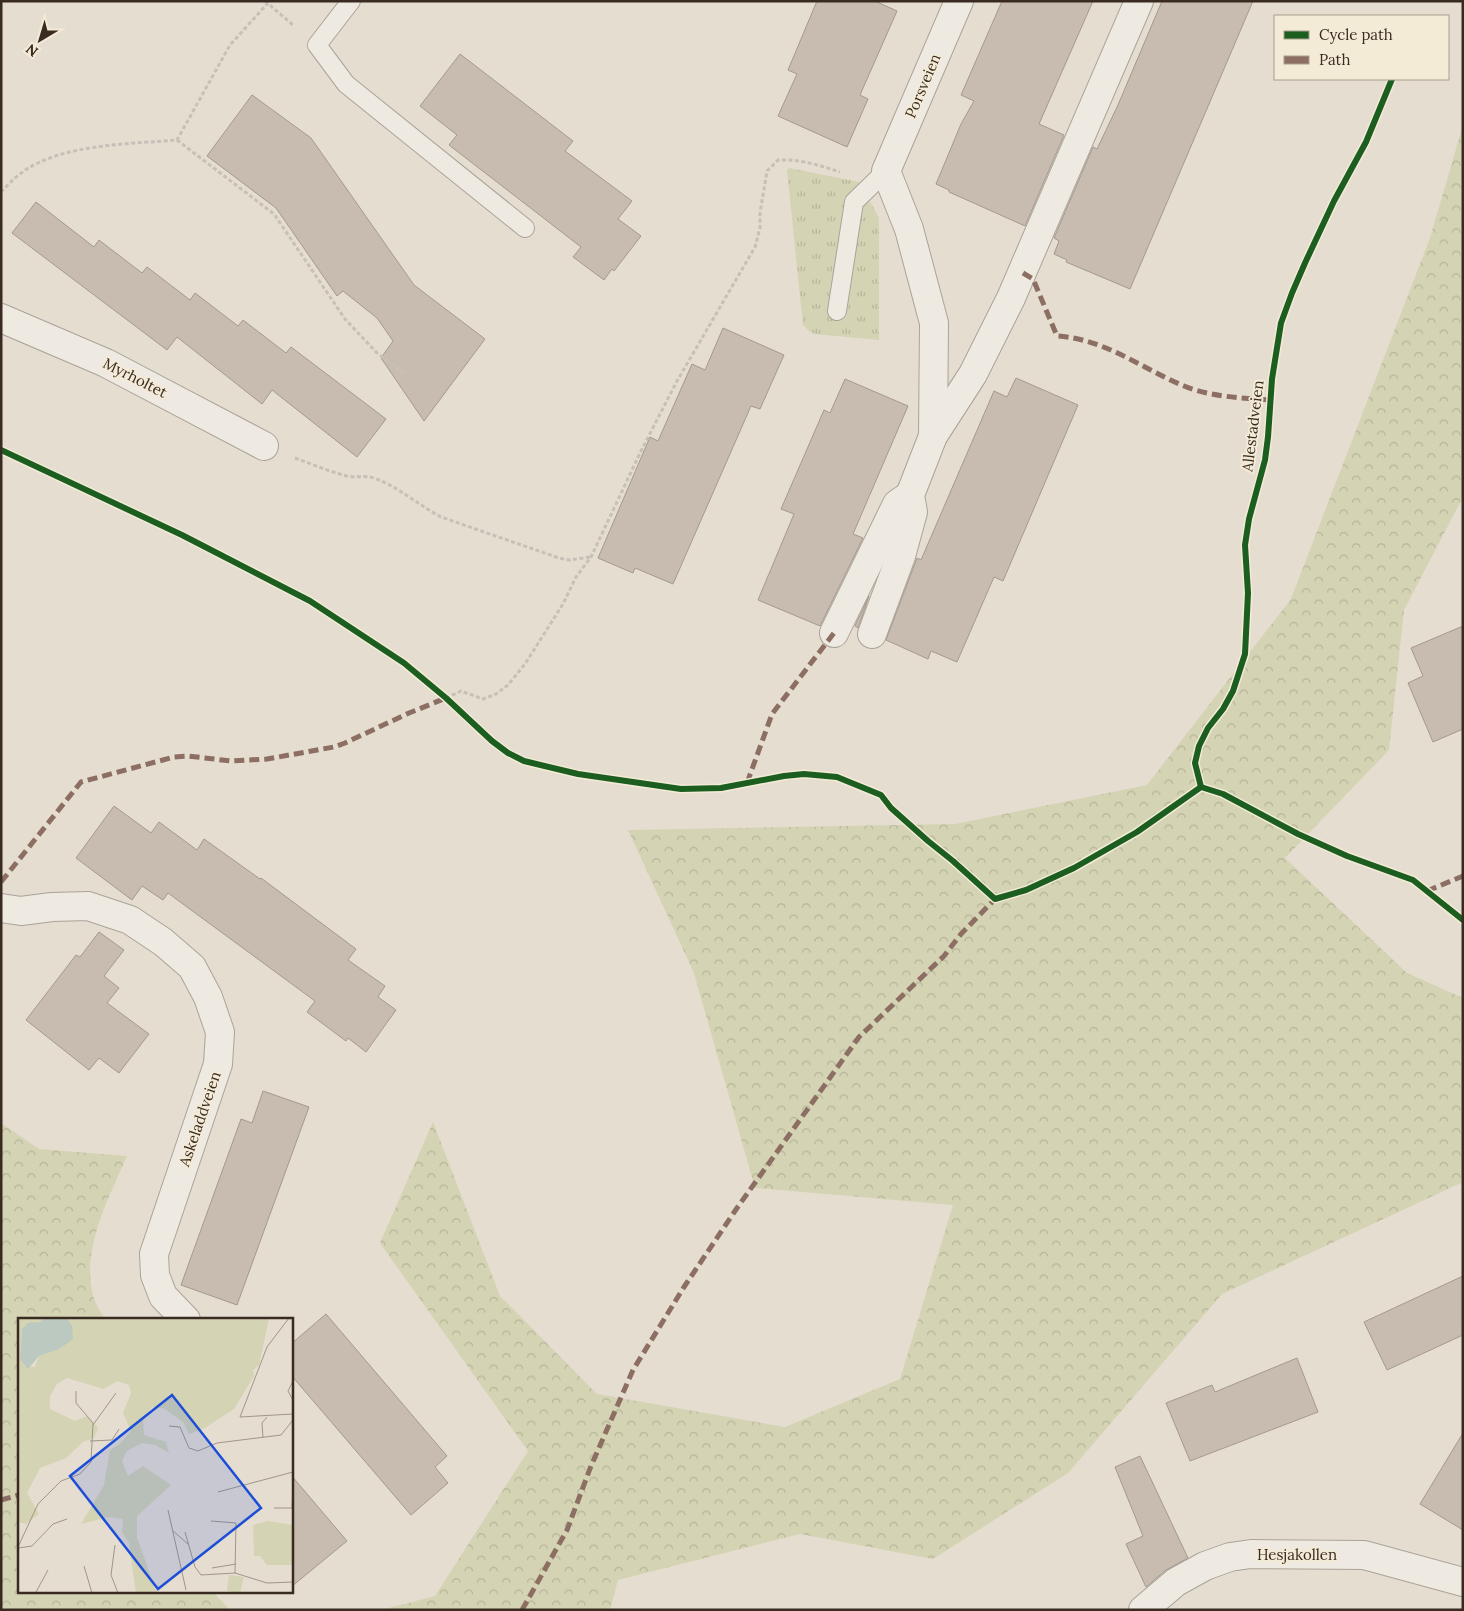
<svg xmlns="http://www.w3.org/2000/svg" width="1464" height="1611" font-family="Lora,serif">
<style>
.grass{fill:url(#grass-tufts)}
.forest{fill:url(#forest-crowns)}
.building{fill:#c8bcb1;stroke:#a5998f}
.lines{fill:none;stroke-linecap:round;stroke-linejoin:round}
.service-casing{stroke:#aaa399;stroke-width:20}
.minor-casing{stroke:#aaa399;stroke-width:30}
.path{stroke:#c6c0b8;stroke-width:3;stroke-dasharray:4 2.5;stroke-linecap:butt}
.service{stroke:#eee9e1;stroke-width:18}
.minor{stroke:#eee9e1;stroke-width:28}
.quiet{stroke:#8d6e63;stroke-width:5;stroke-dasharray:10 5;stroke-linecap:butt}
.cycleway-casing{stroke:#f4ebd7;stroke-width:9}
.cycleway{stroke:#1b5e20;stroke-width:6}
.labels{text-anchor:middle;stroke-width:4;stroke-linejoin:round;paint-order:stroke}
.street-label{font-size:15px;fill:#392b21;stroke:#f4ebd7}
.inset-road{fill:none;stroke:#a0968a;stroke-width:1}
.view{fill:#1d4ed8;fill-opacity:0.15;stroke:#1d4ed8;stroke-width:2.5}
.inset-edge{fill:none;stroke:#392b21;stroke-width:2.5}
</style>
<defs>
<pattern id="grass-tufts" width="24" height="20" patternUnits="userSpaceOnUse" patternTransform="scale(1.25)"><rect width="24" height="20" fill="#d4d3b3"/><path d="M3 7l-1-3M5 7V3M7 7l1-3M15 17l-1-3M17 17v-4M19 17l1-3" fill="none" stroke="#b7b59a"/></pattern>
<pattern id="forest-crowns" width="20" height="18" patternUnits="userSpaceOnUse" patternTransform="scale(1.25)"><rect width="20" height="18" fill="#d4d3b3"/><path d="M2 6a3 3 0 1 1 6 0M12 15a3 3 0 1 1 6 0" fill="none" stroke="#b7b59a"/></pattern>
</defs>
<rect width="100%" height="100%" fill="#e5ddd0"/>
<!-- grass -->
<polygon class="grass" points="789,168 859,182 879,218 879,340 815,334 809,331 803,325 787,170"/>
<!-- forest -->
<g class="forest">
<polygon points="1463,125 1463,497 1404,610 1389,750 1285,858 1407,973 1463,998 1463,1182 1222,1294 1068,1473 933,1559 800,1534 618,1580 610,1610 381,1610 435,1596 528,1451 380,1243 433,1122 500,1296 597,1394 785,1427 900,1379 953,1205 755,1188 694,973 628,830 955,824 1147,785 1291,599 1430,238"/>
<path d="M1,1123L39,1149L127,1156C109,1198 81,1248 93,1295C95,1304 101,1312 105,1320H19V1592H213L230,1610H1Z"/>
</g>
<!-- building -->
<g class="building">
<polygon points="817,1 875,1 897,11 860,95 868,99 847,147 778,116 797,74 788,70"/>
<polygon points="1002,1 1093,1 1039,124 1064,135 1025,226 949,192 949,190 936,184 961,124 974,101 961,95"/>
<polygon points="1162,1 1253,1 1130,289 1066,262 1067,260 1054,254 1059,241 1054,238 1093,147 1097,149 1118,105"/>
<polygon points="460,54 573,141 565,151 632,201 618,219 641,236 614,271 612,269 604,280 573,257 581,247 449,145 457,135 420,106"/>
<polygon points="252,95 311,138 414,285 485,339 424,421 381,358 393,341 377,318 343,291 337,296 276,208 207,156"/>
<polygon points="36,202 94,247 99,240 142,273 147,267 190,300 195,293 238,326 243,320 286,353 291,347 386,419 357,457 272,390 262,404 177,337 167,350 12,233"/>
<polygon points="723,328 784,355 760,409 751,406 673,584 635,568 633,573 598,558 650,437 658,441 692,364 705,370"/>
<polygon points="1016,378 1078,405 1003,581 994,577 957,662 931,651 928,659 886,640 917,558 921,560 994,391 1007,397"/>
<polygon points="845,379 908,406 853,534 863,538 820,626 758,600 794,514 781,509 824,410 830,413"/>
<polygon points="869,596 858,628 855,626"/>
<polygon points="1463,626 1463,729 1433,742 1408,683 1423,676 1411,648"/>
<polygon points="114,806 151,833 159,822 197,850 204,839 260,879 261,878 356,949 348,960 385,986 378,997 396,1010 366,1052 348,1038 346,1041 307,1012 315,1001 168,893 163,900 142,886 132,900 76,858"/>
<polygon points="99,932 124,950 104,976 119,988 107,1003 149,1034 119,1073 99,1058 89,1070 26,1020 76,955 80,957"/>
<polygon points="263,1091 309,1107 237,1305 181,1285 241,1119 252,1123"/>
<polygon points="1463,1276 1463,1335 1387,1370 1364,1322"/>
<polygon points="326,1314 447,1456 435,1467 448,1483 411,1515 291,1375 291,1344"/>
<polygon points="1297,1358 1318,1412 1190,1461 1166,1403 1212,1385 1215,1392"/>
<polygon points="1463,1433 1463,1530 1420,1504"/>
<polygon points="1140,1456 1188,1558 1166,1570 1146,1587 1126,1544 1143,1536 1115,1467"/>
<polygon points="291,1475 347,1541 291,1587"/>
</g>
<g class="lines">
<!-- service casing -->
<g class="service-casing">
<g id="service">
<polyline points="351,1 317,45 346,84 525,228"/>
<polyline points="837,311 854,202 886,171"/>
</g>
</g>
<!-- minor casing -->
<g class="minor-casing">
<g id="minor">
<polyline points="1,318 106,363 264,446"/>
<polyline points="933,436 934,323 909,229 886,171 959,1"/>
<polyline points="834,633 897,504 910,495"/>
<polyline points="872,634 901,556 913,512 910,495 933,436 973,374 1011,298 1139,1"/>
<polyline points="1,908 21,911 52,907 88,906 130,920 163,942 192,967 208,997 220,1032 218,1064 154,1254 155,1275 163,1296 186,1320"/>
<polyline points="1143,1610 1176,1582 1205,1566 1230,1557 1251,1554 1364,1555 1463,1582"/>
</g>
</g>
<!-- path -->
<g class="path">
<polyline points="265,1 293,25"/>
<polyline points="177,140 274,214 345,319 377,353 405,374"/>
<path d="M1,192C8,185 15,177 24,171C63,144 130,144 177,140L230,45L268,3"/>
<path d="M295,458C312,464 330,472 347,476C356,478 365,475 374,478C399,487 418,505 441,517L559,558L569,560L590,557"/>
<path d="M446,698L461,691L483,699L496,694L508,685L525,664L563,604L576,577L591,557L640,453L677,381L755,247L760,228V213L767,171L778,160C800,159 819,165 840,172"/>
</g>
<!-- service -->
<use href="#service" class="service"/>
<!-- minor -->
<use href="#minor" class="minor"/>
<!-- quiet -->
<g class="quiet">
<path d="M1023,273L1033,279L1057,336C1105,339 1141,368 1184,386C1211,397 1242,398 1271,400"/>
<polyline points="747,783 772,714 834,633"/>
<polyline points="1,882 81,782 174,757 188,756 231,761 247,760 267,759 334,747 345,743 409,713 446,698"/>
<polyline points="1427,891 1463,876"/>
<polyline points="184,1320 185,1319"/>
<polyline points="1,1500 19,1495"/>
<polyline points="522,1610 567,1530 591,1466 633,1370 684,1287 737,1208 859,1037 944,956 961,934 995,899"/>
</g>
<!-- cycleway casing -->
<g class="cycleway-casing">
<g id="cycleway">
<polyline points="1,450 182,535 310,601 404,663 446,698 492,741 508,753 524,761 578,774 681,789 721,788 784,776 804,774 837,777 881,795 891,808 928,841 953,861 995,899 1026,890 1074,868 1137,832 1201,787 1223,794 1298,834 1347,856 1413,880 1463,920"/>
<polyline points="1201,787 1195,763 1199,746 1208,728 1223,709 1233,691 1245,654 1248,593 1245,545 1249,519 1265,460 1268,437 1272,379 1281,323 1292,293 1305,263 1334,201 1366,142 1392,79"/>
</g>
</g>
<!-- cycleway -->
<use href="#cycleway" class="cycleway"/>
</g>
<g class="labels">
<!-- street labels -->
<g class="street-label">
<text transform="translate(923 86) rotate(-67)" y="5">Porsveien</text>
<text transform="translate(135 378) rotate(27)" y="5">Myrholtet</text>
<text transform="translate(1253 426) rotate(-83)" y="5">Allestadveien</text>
<text transform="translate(200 1119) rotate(-71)" y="5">Askeladdveien</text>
<text x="1297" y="1560">Hesjakollen</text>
</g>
</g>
<!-- overview -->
<g transform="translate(18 1318)">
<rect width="275" height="275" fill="#e5ddd0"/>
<path d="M211,257L226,259L222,275L209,273Z" fill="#d4d3b3"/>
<path d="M49,0H97V23H105L110,0H251L241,47L235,52L236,58L216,91L185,111L171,116L165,104L147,91L134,89L125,102L126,117L148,124L151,135L137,127L124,125L109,133L104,143L110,158L125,148L153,167L119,198V219L137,271L141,275H118L111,225L104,214L105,201L91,199L63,206L86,167L92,132L102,126L113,113L105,95L113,75L111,67L99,63L86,71L49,60L39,66L32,78V91L57,103L69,98L80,110L76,120L65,124L48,140L22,150L9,175L21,196L8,206L0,204V77L4,82L21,38L41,31L54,8ZM250,203L275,207V247H249L242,238H236L235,207Z" fill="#d4d3b3"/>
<path d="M0,0H25L23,4L4,11L2,41L14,49H22L18,64L4,82L0,77ZM97,0H110L105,23H97Z" fill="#d4d3b3"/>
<path d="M25,0H49L54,8L55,21L41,31L21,38L10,51L2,41L4,11L10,5L23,4Z" fill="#bbc9c0"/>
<path class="inset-road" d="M271,0L249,29L222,99L275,96M275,63L270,73L275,82M75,107L98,75M151,108L162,109L171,130L180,133L199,125L263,117L275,102M245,120L244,105L249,99M72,123L94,122L101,111M200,174L275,154M256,190H274L275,166M150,192L168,272M193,203L218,205L217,255M154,212L171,227M167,214L177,249L183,257L217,255L249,265L275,264M97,227L93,257L100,275M0,229L20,186L43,163L62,156L73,144L75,105L58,85V73M0,230L14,228L35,206L49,201M66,248L74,275M194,250L218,246M18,274L30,252"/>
<path class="view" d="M154,77L243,190L140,271L52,158Z"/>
<rect width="275" height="275" class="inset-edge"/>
</g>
<!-- border -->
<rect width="1464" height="1611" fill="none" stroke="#392b21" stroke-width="5"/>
<!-- legend -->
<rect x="1274" y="15" width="175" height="65" fill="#f4ebd7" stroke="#a99e8e"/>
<rect x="1284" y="31" width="25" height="8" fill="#1b5e20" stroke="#a99e8e"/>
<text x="1319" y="40" font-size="15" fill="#392b21">Cycle path</text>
<rect x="1284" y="56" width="25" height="8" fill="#8d6e63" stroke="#a99e8e"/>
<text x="1319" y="65" font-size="15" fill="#392b21">Path</text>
<!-- north arrow -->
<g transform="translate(40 40) rotate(218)" stroke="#f4ebd7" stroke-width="4" paint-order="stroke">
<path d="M0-4L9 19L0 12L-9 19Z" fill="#392b21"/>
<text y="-8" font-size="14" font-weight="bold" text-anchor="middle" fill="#392b21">N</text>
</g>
</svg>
